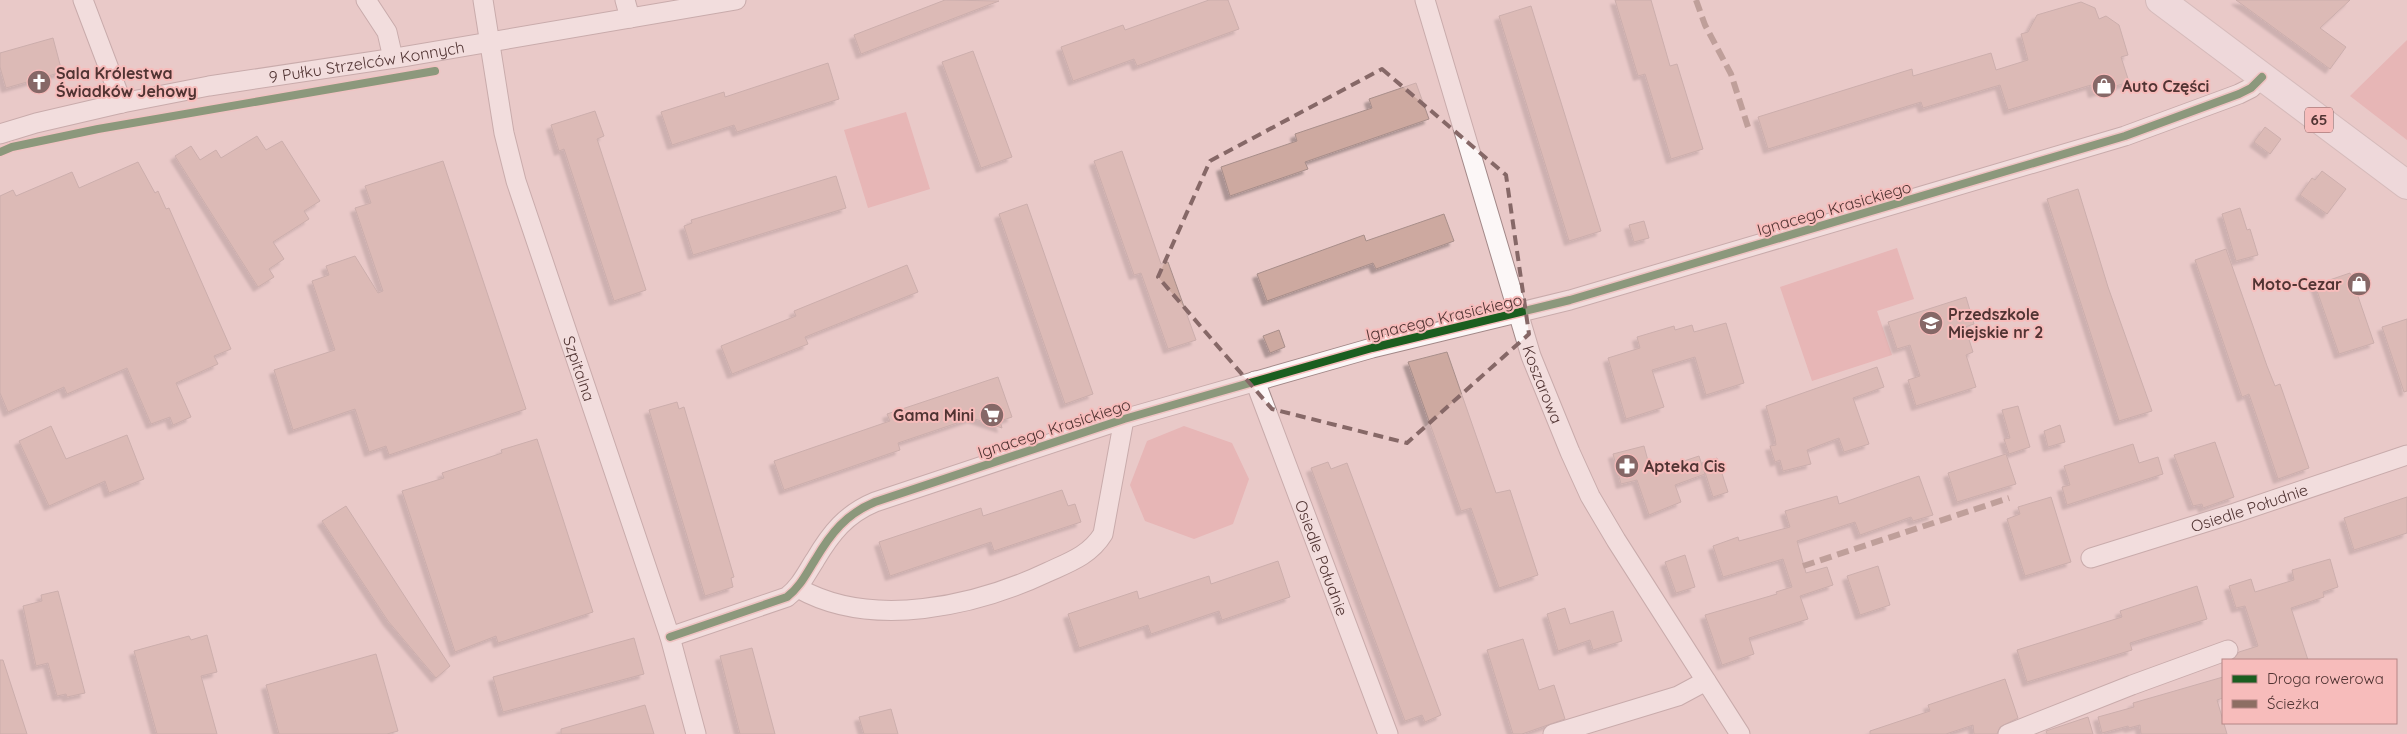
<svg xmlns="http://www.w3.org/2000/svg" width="2407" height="734" font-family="Quicksand,sans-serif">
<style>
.green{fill:#e49f9f}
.building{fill:#cda9a0;stroke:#a88e8a;filter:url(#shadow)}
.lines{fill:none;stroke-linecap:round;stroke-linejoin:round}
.minor-casing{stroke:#a28888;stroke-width:21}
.primary-casing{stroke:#bdaaa9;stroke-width:30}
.minor{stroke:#fcf7f7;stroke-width:19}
.primary{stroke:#f3eaef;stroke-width:28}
.quiet{stroke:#8d6e63;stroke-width:6;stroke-dasharray:12 6;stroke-linecap:butt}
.cycleway-casing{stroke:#f7bcbb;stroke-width:11}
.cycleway{stroke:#1b5e20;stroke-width:8}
.marked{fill:none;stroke:#866867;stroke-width:4;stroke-dasharray:10 6;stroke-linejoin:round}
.labels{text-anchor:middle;stroke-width:4;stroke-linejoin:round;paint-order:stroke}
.shield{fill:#f7bcbb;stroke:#835d5c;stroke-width:1}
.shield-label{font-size:15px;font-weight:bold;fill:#513433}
.street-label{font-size:16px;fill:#513433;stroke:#f7bcbb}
.poi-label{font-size:16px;font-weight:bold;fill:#513433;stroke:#f7bcbb;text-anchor:start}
</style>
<defs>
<filter id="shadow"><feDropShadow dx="-4.5" dy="4.5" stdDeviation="1" flood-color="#0004"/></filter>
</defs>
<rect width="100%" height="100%" fill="#e9c9c8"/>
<!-- green -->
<g class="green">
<polygon points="2407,40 2407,140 2350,96"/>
<polygon points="906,112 930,189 868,208 844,130"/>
<polygon points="1897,248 1914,299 1877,311 1892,355 1812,381 1780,287"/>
<polygon points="1184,426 1232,443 1249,479 1233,524 1194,539 1145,521 1130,485 1147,441"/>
</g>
<!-- building -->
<g class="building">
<polygon points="945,0 999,1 861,54 854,35"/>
<polygon points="1209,0 1228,0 1239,29 1137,66 1134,59 1073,81 1061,47 1123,25 1125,30"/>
<polygon points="1615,0 1651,0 1670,66 1677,64 1703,149 1671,159 1645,74 1638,76"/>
<polygon points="2236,0 2350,0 2320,28 2346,47 2330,69"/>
<polygon points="2081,2 2095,8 2099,19 2106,16 2119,25 2128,55 2121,57 2129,82 2093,93 2091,85 2008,110 2000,85 1923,108 1921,102 1768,149 1758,117 1912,69 1913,76 1991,53 1996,70 2028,60 2021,34 2028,32 2037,15"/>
<polygon points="1531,6 1601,231 1569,241 1499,16"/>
<polygon points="53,38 62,72 6,88 0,67 0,53"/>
<polygon points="973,51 1012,157 981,168 942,62"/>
<polygon points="828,63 839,99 737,132 734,125 672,145 661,112 724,92 725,97"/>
<polygon points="1416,83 1429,119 1305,162 1308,169 1230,196 1221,167 1297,141 1295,134 1372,108 1369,99"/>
<polygon points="595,111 604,136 597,139 646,290 614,301 564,149 559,151 551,125"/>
<polygon points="2265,127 2281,139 2270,154 2254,142"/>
<polygon points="257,136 266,150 282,141 320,201 304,211 309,219 273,242 284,259 269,269 274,277 258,287 175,156 191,146 200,160 216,150 221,158"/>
<polygon points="1122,151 1161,264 1168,262 1196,340 1168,349 1141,273 1134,275 1094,161"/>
<polygon points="443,161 526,409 389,455 386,446 369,452 355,409 293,430 274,370 335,350 312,281 329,275 326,266 355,256 378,293 383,291 355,208 371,203 365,186"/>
<polygon points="138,162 155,193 158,191 166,209 169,208 231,349 214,356 218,364 176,383 191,417 173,425 170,417 151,424 127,368 67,394 64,387 8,412 0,393 0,196 13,190 16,196 72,172 79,188"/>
<polygon points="2322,171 2346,189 2327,214 2300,195 2312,178 2315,180"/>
<polygon points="836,176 846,208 693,255 684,226 692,223 691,220"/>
<polygon points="2078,189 2108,287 2152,411 2119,421 2047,199"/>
<polygon points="1027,204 1093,394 1065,404 999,214"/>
<polygon points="2240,208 2247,230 2250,229 2258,255 2236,261 2222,214"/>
<polygon points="1444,214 1454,241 1376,269 1373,263 1267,301 1257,274 1364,235 1366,241"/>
<polygon points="1644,221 1649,238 1634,242 1629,225"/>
<polygon points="2226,249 2267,366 2275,386 2280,384 2309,468 2278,479 2249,394 2242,397 2195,260"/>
<polygon points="907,265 918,292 805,337 808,344 732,374 721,346 796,316 794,311"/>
<polygon points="2350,273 2374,343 2339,354 2315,285"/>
<polygon points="1966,297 1974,324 1965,327 1973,352 1966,355 1976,387 1916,406 1908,380 1920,376 1910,345 1897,349 1888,322"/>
<polygon points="2407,319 2407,391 2404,392 2382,327"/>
<polygon points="1726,323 1744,383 1706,395 1695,357 1652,370 1664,407 1626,419 1608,358 1640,348 1637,337 1674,326 1675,330 1692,325 1694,332"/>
<polygon points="1279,330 1285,347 1270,353 1263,336"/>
<polygon points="1447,352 1496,493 1510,490 1538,575 1499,588 1471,508 1461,511 1408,362"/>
<polygon points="1877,367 1884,387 1853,398 1869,444 1844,452 1839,438 1807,450 1811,464 1783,471 1780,460 1775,462 1770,446 1776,445 1775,438 1766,406"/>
<polygon points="998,377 1012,417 1000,421 1002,428 972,418 898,443 900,450 784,490 774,461 890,421 887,414"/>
<polygon points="677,402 679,409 684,407 734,577 731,578 733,587 705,596 649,410"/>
<polygon points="2018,406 2030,447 2009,454 2004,439 2010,438 2002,410"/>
<polygon points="2060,425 2065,442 2048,447 2044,431"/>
<polygon points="51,426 66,459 127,435 144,479 109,493 105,481 49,506 19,441"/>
<polygon points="537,439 593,612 498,643 496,636 455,652 402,491 444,478 442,473 502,453 501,450"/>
<polygon points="2215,442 2234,497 2203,508 2202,504 2193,506 2174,455"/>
<polygon points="2133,444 2139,463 2158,457 2163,474 2067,505 2062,487 2070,485 2064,466"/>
<polygon points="1644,446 1651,472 1699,456 1705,474 1675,485 1681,502 1649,515 1637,480 1621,484 1613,454"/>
<polygon points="2006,454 2016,484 1957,502 1948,473"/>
<polygon points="1717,458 1728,492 1713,497 1702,463"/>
<polygon points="1328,462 1331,469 1347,463 1441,715 1425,722 1422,715 1405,721 1311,468"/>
<polygon points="1919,476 1933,515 1913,521 1911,517 1860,535 1855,522 1797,541 1806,573 1827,567 1833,585 1800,596 1808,619 1749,638 1754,654 1722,665 1705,615 1777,594 1776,592 1792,587 1783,559 1723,577 1713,546 1738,537 1739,541 1790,527 1785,511 1837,496 1839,504"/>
<polygon points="1062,490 1068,506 1075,504 1081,522 994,551 991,542 890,576 879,542 981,508 983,516"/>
<polygon points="2051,497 2071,562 2025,576 2007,519 2020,514 2018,507"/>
<polygon points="2407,497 2407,533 2354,550 2344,518"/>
<polygon points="346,506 450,666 436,678 388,621 322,521"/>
<polygon points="1685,555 1695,587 1676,593 1665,562"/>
<polygon points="2330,559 2338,587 2323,592 2324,597 2291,608 2308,660 2232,660 2239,652 2258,646 2245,606 2236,608 2229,586 2251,579 2255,592 2294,580 2292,570"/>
<polygon points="1278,561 1290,597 1222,620 1219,611 1151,634 1148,625 1079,648 1068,614 1137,591 1139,599 1209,576 1211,584"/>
<polygon points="1878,566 1890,605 1860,615 1847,576"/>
<polygon points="2197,586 2207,619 2130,643 2132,650 2027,682 2017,650 2122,617 2120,611"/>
<polygon points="58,591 85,693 67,697 66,694 57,696 48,663 36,666 23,606 42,601 41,595"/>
<polygon points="1565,608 1570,624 1613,611 1622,641 1593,650 1590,640 1558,651 1547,614"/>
<polygon points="207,635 217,672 201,676 217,734 157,734 134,651 189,636 191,640"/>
<polygon points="634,638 644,674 503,712 493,677"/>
<polygon points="1523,639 1539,690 1554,685 1565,719 1522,734 1513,734 1487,650"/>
<polygon points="752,648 775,734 740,734 720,656"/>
<polygon points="376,654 398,731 387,734 279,734 266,685"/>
<polygon points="0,660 3,660 27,734 0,734"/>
<polygon points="2223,677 2223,698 2217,700 2227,734 2141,734 2140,725 2129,728 2128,726 2102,733 2098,717 2134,707 2133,703"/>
<polygon points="2005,679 2018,718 2000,727 1997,734 1974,734 1973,725 1946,734 1870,734 1870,731 1930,711 1928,705"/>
<polygon points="645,705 654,734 561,734 561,729"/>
<polygon points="891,709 898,734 864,734 859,717"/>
<polygon points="2088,717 2093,734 2047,734 2046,731"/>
</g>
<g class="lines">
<!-- minor casing -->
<g class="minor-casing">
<g id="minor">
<polyline points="83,0 122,103"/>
<polyline points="366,0 387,32 393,58"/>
<path id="s1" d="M483,0L504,133L516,181L670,637L696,734"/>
<polyline points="625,0 630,18"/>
<path id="s2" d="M1425,0L1531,356L1570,452L1590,496L1616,540L1740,734"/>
<path id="s3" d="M0,134L36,123L122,103L209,86L402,57L736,0"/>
<path id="s4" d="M1255,381L1388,734"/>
<path id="s5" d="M2091,558L2235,513L2407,455"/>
<path d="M798,588C872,630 976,606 1048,572C1070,562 1090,555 1103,534L1124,419"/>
<path d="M670,637L787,597C800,587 806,574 815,560C831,533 846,514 875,502L1124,419L1372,348L1570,300L2125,136L2239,94L2251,88L2262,77"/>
<polyline points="1553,734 1678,696 1706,681"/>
<polyline points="2008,734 2132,685 2228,650"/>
</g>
</g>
<!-- primary casing -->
<g class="primary-casing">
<polyline id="primary" points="2160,0 2407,185"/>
</g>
<!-- minor -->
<use href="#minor" class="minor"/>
<!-- primary -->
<use href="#primary" class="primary"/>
<!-- quiet -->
<g class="quiet">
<polyline points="1696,0 1705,25 1731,74 1748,127"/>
<polyline points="1803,566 2009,498"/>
</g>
<!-- cycleway casing -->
<g class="cycleway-casing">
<g id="cycleway">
<polyline points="0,152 12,147 98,129 435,71"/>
<path d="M670,637L787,597C800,587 806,574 815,560C831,533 846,514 875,502L1124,419L1372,348L1570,300L2125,136L2239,94L2251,88L2262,77"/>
</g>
</g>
<!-- cycleway -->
<use href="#cycleway" class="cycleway"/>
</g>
<!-- marked area -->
<path d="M0 0H2407V734H0ZM1382,69L1506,175L1529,334L1407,443L1272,409L1158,277L1210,161Z" fill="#e9c9c8" fill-opacity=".55" fill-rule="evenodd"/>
<path class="marked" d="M1382,69L1506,175L1529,334L1407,443L1272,409L1158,277L1210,161Z"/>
<!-- icons -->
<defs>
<g id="church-disc" transform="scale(1.25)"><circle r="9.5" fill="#866867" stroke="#f7bcbb"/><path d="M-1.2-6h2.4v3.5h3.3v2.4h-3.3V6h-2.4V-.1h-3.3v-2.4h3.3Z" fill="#fff"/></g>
<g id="shop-disc" transform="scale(1.25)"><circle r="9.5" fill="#866867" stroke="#f7bcbb"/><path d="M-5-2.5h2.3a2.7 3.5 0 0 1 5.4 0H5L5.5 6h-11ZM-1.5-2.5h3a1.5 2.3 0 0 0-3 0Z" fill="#fff"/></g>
<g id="school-disc" transform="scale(1.25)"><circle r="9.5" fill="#866867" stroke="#f7bcbb"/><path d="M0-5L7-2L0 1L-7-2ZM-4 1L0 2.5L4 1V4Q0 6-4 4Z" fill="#fff"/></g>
<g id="supermarket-disc" transform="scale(1.25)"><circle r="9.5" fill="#866867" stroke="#f7bcbb"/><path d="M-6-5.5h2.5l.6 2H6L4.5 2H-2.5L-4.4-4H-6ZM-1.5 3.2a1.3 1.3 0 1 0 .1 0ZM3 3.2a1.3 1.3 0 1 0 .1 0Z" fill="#fff"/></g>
<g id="pharmacy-disc" transform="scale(1.25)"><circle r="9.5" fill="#866867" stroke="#f7bcbb"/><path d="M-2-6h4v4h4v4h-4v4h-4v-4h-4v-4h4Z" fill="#fff"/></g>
</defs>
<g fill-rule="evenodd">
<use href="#church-disc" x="39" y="82"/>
<use href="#shop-disc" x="2104" y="86"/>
<use href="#shop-disc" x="2359" y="284"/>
<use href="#school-disc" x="1931" y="323"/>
<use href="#supermarket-disc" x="992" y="415"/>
<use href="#pharmacy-disc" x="1627" y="466"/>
</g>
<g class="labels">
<!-- shield labels -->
<rect class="shield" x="2305" y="107.5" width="28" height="25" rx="4"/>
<g class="shield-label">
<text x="2319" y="125">65</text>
</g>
<!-- street labels -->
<g class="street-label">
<text dy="6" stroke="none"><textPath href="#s3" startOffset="374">9 Pułku Strzelców Konnych</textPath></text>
<text transform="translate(1834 208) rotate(-16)" y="6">Ignacego Krasickiego</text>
<text transform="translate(1444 317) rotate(-13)" y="6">Ignacego Krasickiego</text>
<text dy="6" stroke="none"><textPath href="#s1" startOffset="382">Szpitalna</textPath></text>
<text dy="6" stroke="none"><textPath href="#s2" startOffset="402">Koszarowa</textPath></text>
<text transform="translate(1054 428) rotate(-18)" y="6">Ignacego Krasickiego</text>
<text dy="6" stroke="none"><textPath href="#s5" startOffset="166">Osiedle Południe</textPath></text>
<text dy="6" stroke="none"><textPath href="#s4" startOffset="189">Osiedle Południe</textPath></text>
</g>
<!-- poi labels -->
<g class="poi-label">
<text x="56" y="79">Sala Królestwa<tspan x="56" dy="18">Świadków Jehowy</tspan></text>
<text x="2122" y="92">Auto Części</text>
<text x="2342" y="290" text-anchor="end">Moto-Cezar</text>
<text x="1948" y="320">Przedszkole<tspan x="1948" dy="18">Miejskie nr 2</tspan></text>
<text x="974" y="421" text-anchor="end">Gama Mini</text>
<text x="1644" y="472">Apteka Cis</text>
</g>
</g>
<!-- legend -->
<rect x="2222" y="659" width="175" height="65" fill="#f7bcbb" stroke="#b58685"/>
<rect x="2232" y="675" width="25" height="8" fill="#1b5e20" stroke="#b58685"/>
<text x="2267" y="684" font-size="15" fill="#513433">Droga rowerowa</text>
<rect x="2232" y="700" width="25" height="8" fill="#8d6e63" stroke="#b58685"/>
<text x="2267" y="709" font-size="15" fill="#513433">Ścieżka</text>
</svg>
